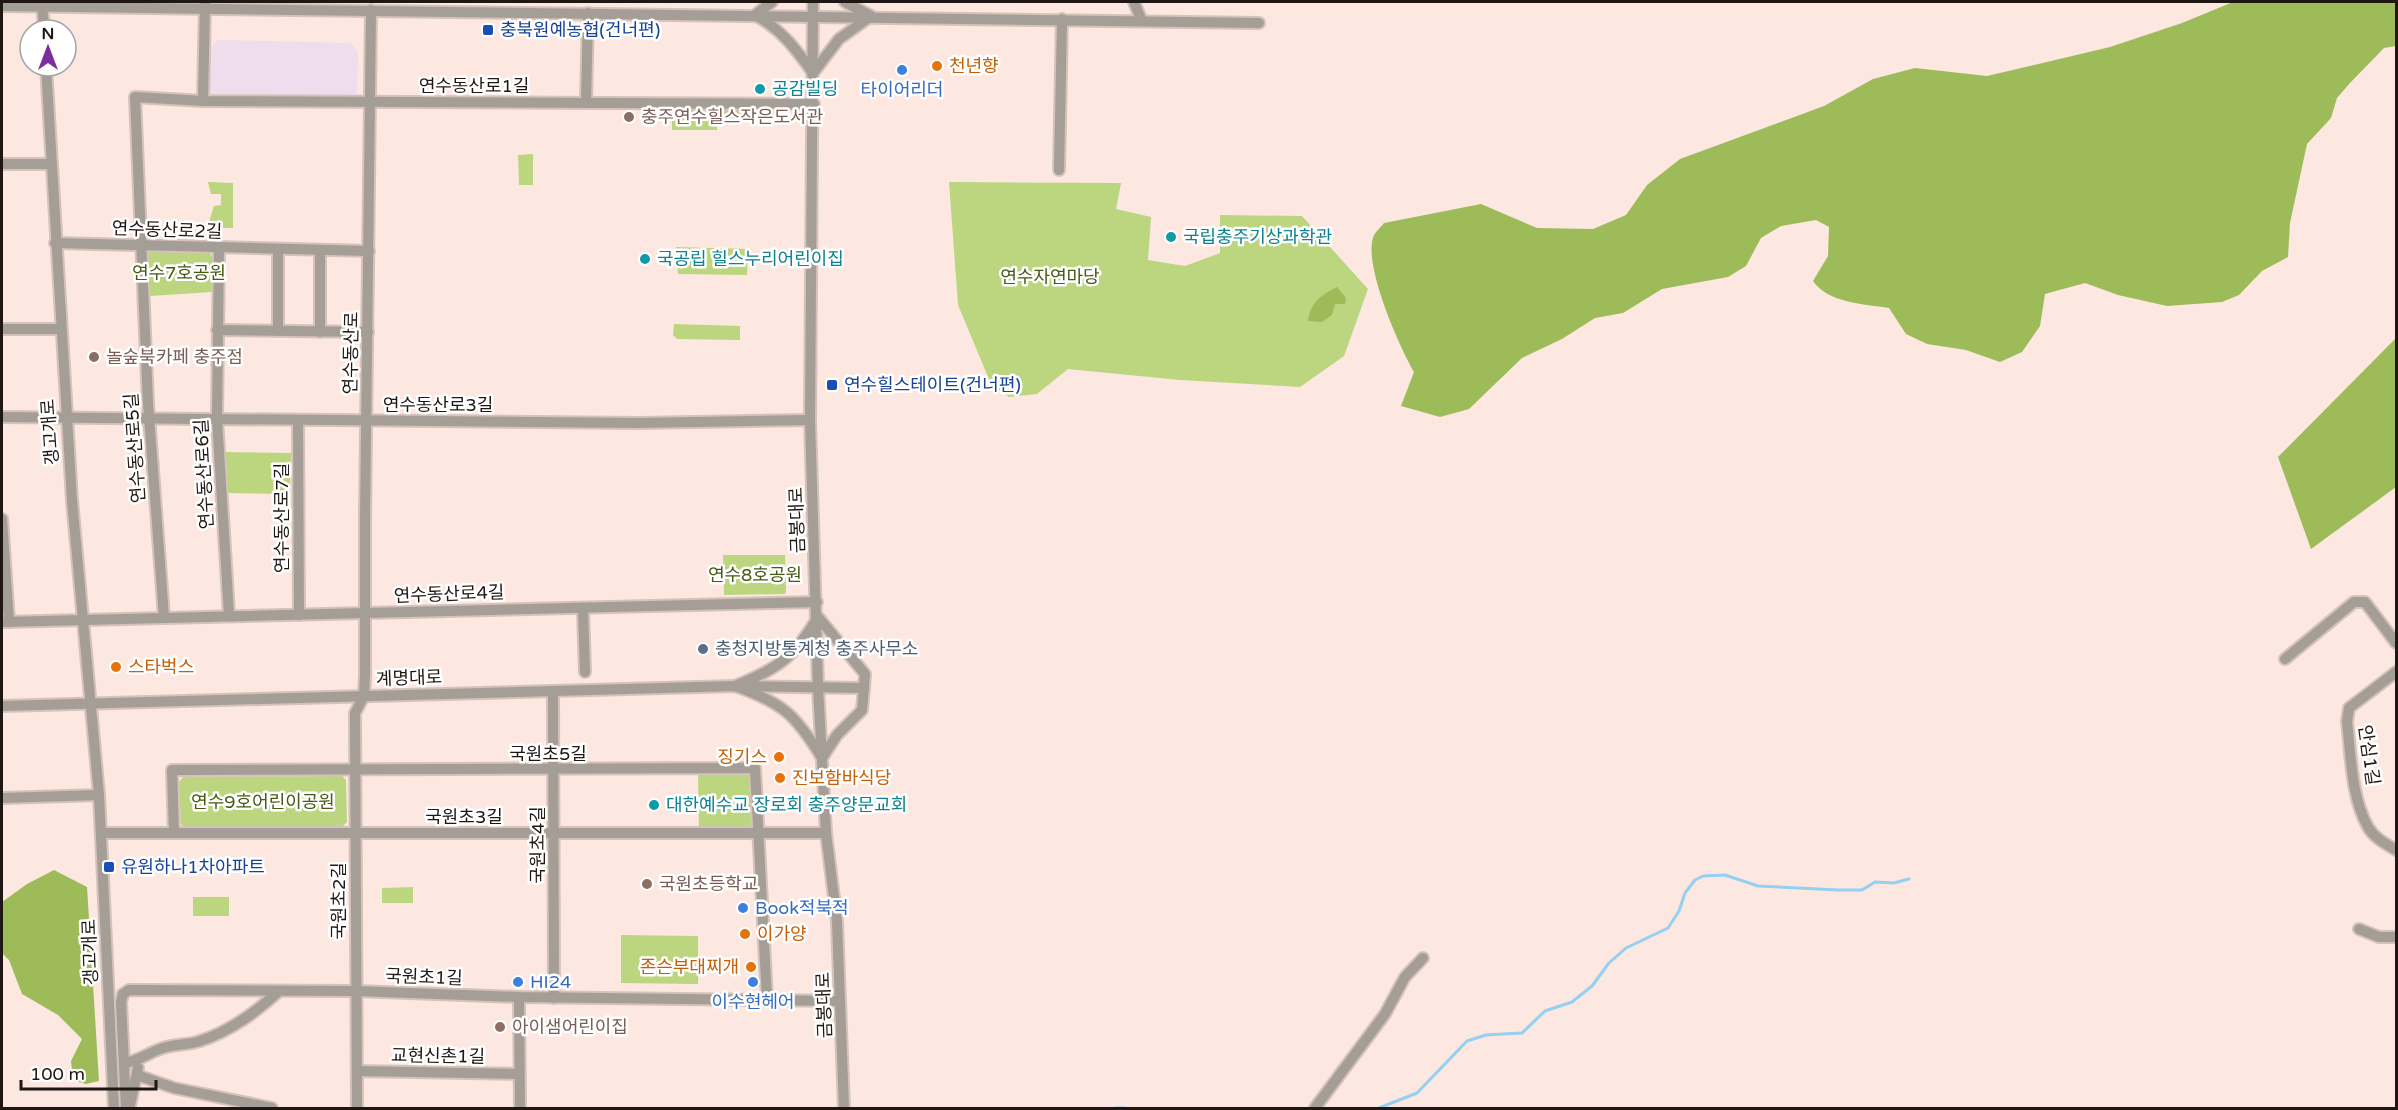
<svg xmlns="http://www.w3.org/2000/svg" width="2398" height="1110" font-family="'Varela Round','Noto Sans KR',sans-serif">
<style>
.commercial{fill:#efdcec}
.green{fill:#bbd67f}
.forest{fill:#9ebb59}
.lines{fill:none;stroke-linecap:round;stroke-linejoin:round}
.stream{stroke:#94d0f1;stroke-width:3}
.minor-casing{stroke:#d4c2bb;stroke-width:14}
.minor{stroke:#a59e96;stroke-width:10}
.transit-dot{fill:#1a4fb4;stroke:#fff;stroke-width:2}
.food-dot{fill:#e8710a;stroke:#fff;stroke-width:2}
.shop-dot{fill:#3f7fe0;stroke:#fff;stroke-width:2}
.culture-dot{fill:#0f9aa8;stroke:#fff;stroke-width:2}
.education-dot{fill:#8d6e63;stroke:#fff;stroke-width:2}
.service-dot{fill:#5c6f8a;stroke:#fff;stroke-width:2}
.labels{text-anchor:middle;stroke-width:5;stroke-linejoin:round;paint-order:stroke}
.transit-label{font-size:18px;fill:#164399;stroke:#fff;text-anchor:start}
.food-label{font-size:18px;fill:#c56008;stroke:#fff;text-anchor:start}
.street-label{font-size:18px;fill:#1f1713;stroke:#fff}
.culture-label{font-size:18px;fill:#0d838f;stroke:#fff;text-anchor:start}
.shop-label{font-size:18px;fill:#366cbe;stroke:#fff}
.education-label{font-size:18px;fill:#785e54;stroke:#fff;text-anchor:start}
.park-label{font-size:18px;fill:#485a14;stroke:#fff}
.service-label{font-size:18px;fill:#4e5e75;stroke:#fff;text-anchor:start}
</style>
<rect width="100%" height="100%" fill="#fce8e0"/>
<!-- commercial -->
<polygon class="commercial" points="218,40 350,43 358,51 357,96 352,100 213,98 207,91 208,50"/>
<!-- green -->
<g class="green">
<polygon points="664,108 783,108 782,119 717,119 717,130 672,130 672,120 664,120"/>
<polygon points="533,154 533,185 519,185 518,155"/>
<polygon points="208,182 233,183 233,228 207,228 214,206 221,205 221,194 211,194"/>
<polygon points="949,182 1121,183 1116,209 1151,217 1148,260 1185,266 1220,253 1220,215 1302,216 1368,289 1344,356 1300,387 1180,380 1068,369 1037,394 1009,397 991,384 958,305"/>
<polygon points="676,247 748,249 747,275 678,274"/>
<polygon points="150,249 208,252 212,256 212,292 150,296 146,251"/>
<polygon points="674,324 740,326 740,340 677,339 673,335"/>
<polygon points="223,452 291,453 290,494 227,493"/>
<polygon points="723,555 785,555 786,591 785,594 724,595"/>
<polygon points="750,771 753,774 753,829 699,833 698,772"/>
<polygon points="342,776 346,780 347,822 342,827 185,829 181,824 179,782 183,777"/>
<polygon points="413,887 413,903 382,903 382,888"/>
<rect x="193" y="897" width="36" height="19"/>
<polygon points="621,935 698,936 698,984 621,983"/>
</g>
<!-- forest -->
<g class="forest">
<path d="M2233,2H2396V46L2384,48L2350,83L2337,98L2331,118L2307,144L2290,223L2288,257L2262,271L2239,295L2222,302L2167,306L2118,295L2085,283L2045,294L2040,326L2022,352L2000,362L1966,350L1927,344L1906,334L1889,308C1864,304 1828,303 1813,281L1828,256L1829,227L1816,220L1781,226L1761,238L1746,266L1728,277L1662,289L1623,313L1595,318L1562,339L1522,358L1469,409L1440,417L1401,406L1414,372C1399,346 1364,267 1373,238C1374,233 1380,228 1384,223L1481,204L1537,228L1593,229L1626,215L1647,185L1680,159L1824,106L1873,79L1915,68L1987,76L2110,47L2182,23Z"/>
<path d="M1337,287L1346,298L1345,304H1335L1332,315L1322,322L1308,321C1310,303 1321,295 1337,287Z"/>
<polygon points="2396,338 2396,487 2311,549 2278,457"/>
<polygon points="54,870 87,887 99,1081 86,1084 73,1080 71,1061 82,1039 58,1015 22,994 9,960 2,953 2,902 27,884"/>
</g>
<g class="lines">
<!-- stream -->
<g class="stream">
<polyline points="1115,1108 1125,1108"/>
<polyline points="1379,1108 1417,1093 1467,1041 1486,1035 1522,1033 1545,1011 1572,1002 1592,986 1609,963 1626,948 1668,928 1679,911 1685,893 1695,880 1703,876 1725,875 1758,886 1838,890 1862,890 1875,882 1894,883 1909,879"/>
</g>
<!-- minor casing -->
<g class="minor-casing">
<g id="minor">
<polyline points="42,2 44,30"/>
<path d="M772,2L755,15C781,29 796,49 813,73L839,39L871,16L845,2"/>
<polyline points="813,2 810,420 818,687 826,833 837,922 844,1108"/>
<polyline points="1134,2 1141,19"/>
<polyline points="2,6 1259,23"/>
<polyline points="46,66 72,500 99,795 114,1108"/>
<polyline points="203,101 205,2"/>
<polyline points="586,103 588,13"/>
<polyline points="2,164 50,164"/>
<polyline points="1059,170 1062,19"/>
<polyline points="55,243 369,251"/>
<polyline points="219,248 217,419 229,615"/>
<polyline points="2,329 60,329"/>
<polyline points="217,330 368,332"/>
<polyline points="278,331 278,249"/>
<polyline points="320,332 320,250"/>
<polyline points="2,417 639,423 810,420"/>
<polyline points="298,420 299,615"/>
<polyline points="2,519 9,622"/>
<polyline points="583,611 585,672"/>
<polyline points="164,617 148,403 135,97 203,101 814,104"/>
<path d="M818,617L865,674L862,710L837,735L822,758C796,715 783,703 735,686C777,669 794,658 818,617Z"/>
<polyline points="2,622 817,602"/>
<polyline points="2285,659 2354,602 2365,602 2396,643"/>
<path d="M2396,672L2349,708L2347,722C2351,755 2351,797 2368,827C2374,838 2386,844 2396,850"/>
<polyline points="553,691 554,998"/>
<polyline points="2,706 735,686 864,688"/>
<polyline points="2,798 99,795"/>
<polyline points="101,833 826,833"/>
<polyline points="174,833 172,770 755,768 767,1000"/>
<polyline points="2359,929 2379,937 2396,937"/>
<polyline points="519,997 520,1108"/>
<path d="M124,1063C140,1061 149,1052 163,1048C175,1044 189,1045 200,1041C231,1031 256,1012 279,991"/>
<polyline points="357,1071 519,1074"/>
<polyline points="137,1075 174,1088 272,1108"/>
<polyline points="130,1105 138,1068"/>
<polyline points="126,1108 121,1002 123,994 129,990 356,991 519,997 840,1001"/>
<polyline points="357,1108 355,713 364,696 365,674 365,518 371,10"/>
<polyline points="1315,1108 1385,1014 1405,977 1423,958"/>
</g>
</g>
<!-- minor -->
<use href="#minor" class="minor"/>
</g>
<!-- markers -->
<g class="transit-dot">
<rect x="482" y="24" width="12" height="12" rx="3"/>
<rect x="826" y="379" width="12" height="12" rx="3"/>
<rect x="103" y="861" width="12" height="12" rx="3"/>
</g>
<g class="food-dot">
<circle cx="937" cy="66" r="6"/>
<circle cx="116" cy="667" r="6"/>
<circle cx="779" cy="757" r="6"/>
<circle cx="780" cy="778" r="6"/>
<circle cx="745" cy="934" r="6"/>
<circle cx="751" cy="967" r="6"/>
</g>
<g class="shop-dot">
<circle cx="902" cy="70" r="6"/>
<circle cx="743" cy="908" r="6"/>
<circle cx="518" cy="982" r="6"/>
<circle cx="753" cy="982" r="6"/>
</g>
<g class="culture-dot">
<circle cx="760" cy="89" r="6"/>
<circle cx="1171" cy="237" r="6"/>
<circle cx="645" cy="259" r="6"/>
<circle cx="654" cy="805" r="6"/>
</g>
<g class="education-dot">
<circle cx="629" cy="117" r="6"/>
<circle cx="94" cy="357" r="6"/>
<circle cx="647" cy="884" r="6"/>
<circle cx="500" cy="1027" r="6"/>
</g>
<circle class="service-dot" cx="703" cy="649" r="6"/>
<g class="labels">
<!-- transit labels -->
<g class="transit-label">
<text x="500" y="36">충북원예농협(건너편)</text>
<text x="844" y="391">연수힐스테이트(건너편)</text>
<text x="121" y="873">유원하나1차아파트</text>
</g>
<!-- food labels -->
<g class="food-label">
<text x="949" y="72">천년향</text>
<text x="128" y="673">스타벅스</text>
<text x="767" y="763" text-anchor="end">징기스</text>
<text x="792" y="784">진보함바식당</text>
<text x="757" y="940">이가양</text>
<text x="739" y="973" text-anchor="end">존슨부대찌개</text>
</g>
<!-- street labels -->
<g class="street-label">
<text x="474" y="92">연수동산로1길</text>
<text transform="translate(167 230) rotate(2)" y="6">연수동산로2길</text>
<text transform="translate(351 353) rotate(-89)" y="6">연수동산로</text>
<text x="438" y="411">연수동산로3길</text>
<text transform="translate(50 432) rotate(-94)" y="6">갱고개로</text>
<text transform="translate(135 448) rotate(-94)" y="6">연수동산로5길</text>
<text transform="translate(204 474) rotate(-93)" y="6">연수동산로6길</text>
<text transform="translate(282 518) rotate(-90)" y="6">연수동산로7길</text>
<text transform="translate(797 520) rotate(-92)" y="6">금봉대로</text>
<text transform="translate(449 594) rotate(-2)" y="6">연수동산로4길</text>
<text transform="translate(409 678) rotate(-2)" y="6">계명대로</text>
<text x="548" y="760">국원초5길</text>
<text transform="translate(2369 755) rotate(82)" y="6">안심1길</text>
<text x="464" y="823">국원초3길</text>
<text transform="translate(538 845) rotate(-90)" y="6">국원초4길</text>
<text transform="translate(339 901) rotate(-90)" y="6">국원초2길</text>
<text transform="translate(90 952) rotate(-92)" y="6">갱고개로</text>
<text transform="translate(424 977) rotate(2)" y="6">국원초1길</text>
<text transform="translate(824 1005) rotate(-92)" y="6">금봉대로</text>
<text transform="translate(438 1056) rotate(1)" y="6">교현신촌1길</text>
</g>
<!-- culture labels -->
<g class="culture-label">
<text x="772" y="95">공감빌딩</text>
<text x="1183" y="243">국립충주기상과학관</text>
<text x="657" y="265">국공립 힐스누리어린이집</text>
<text x="666" y="811">대한예수교 장로회 충주양문교회</text>
</g>
<!-- shop labels -->
<g class="shop-label">
<text x="902" y="96">타이어리더</text>
<text x="755" y="914" text-anchor="start">Book적북적</text>
<text x="530" y="988" text-anchor="start">HI24</text>
<text x="753" y="1008">이수현헤어</text>
</g>
<!-- education labels -->
<g class="education-label">
<text x="641" y="123">충주연수힐스작은도서관</text>
<text x="106" y="363">놀숲북카페 충주점</text>
<text x="659" y="890">국원초등학교</text>
<text x="512" y="1033">아이샘어린이집</text>
</g>
<!-- park labels -->
<g class="park-label">
<text x="179" y="279">연수7호공원</text>
<text x="1050" y="283">연수자연마당</text>
<text x="755" y="581">연수8호공원</text>
<text x="263" y="808">연수9호어린이공원</text>
</g>
<!-- service labels -->
<g class="service-label">
<text x="715" y="655">충청지방통계청 충주사무소</text>
</g>
</g>
<!-- border -->
<rect width="2398" height="1110" fill="none" stroke="#1f1713" stroke-width="6"/>
<!-- north arrow -->
<g transform="translate(48 48)"><circle r="28" fill="#ffffff" stroke="#a5a2a1" stroke-width="1.5"/>
<path d="M0-4.5L10 22L0 15L-10 22Z" fill="#7d2e9e"/>
<text y="-9" font-size="16" font-weight="bold" text-anchor="middle" fill="#1f1713">N</text>
</g>
<!-- scale -->
<path d="M21 1080v9h135v-9" fill="none" stroke="#1f1713" stroke-width="3"/>
<text x="30" y="1080" font-size="18" fill="#1f1713" stroke="#ffffff" stroke-width="4.5" paint-order="stroke">100 m</text>
</svg>
